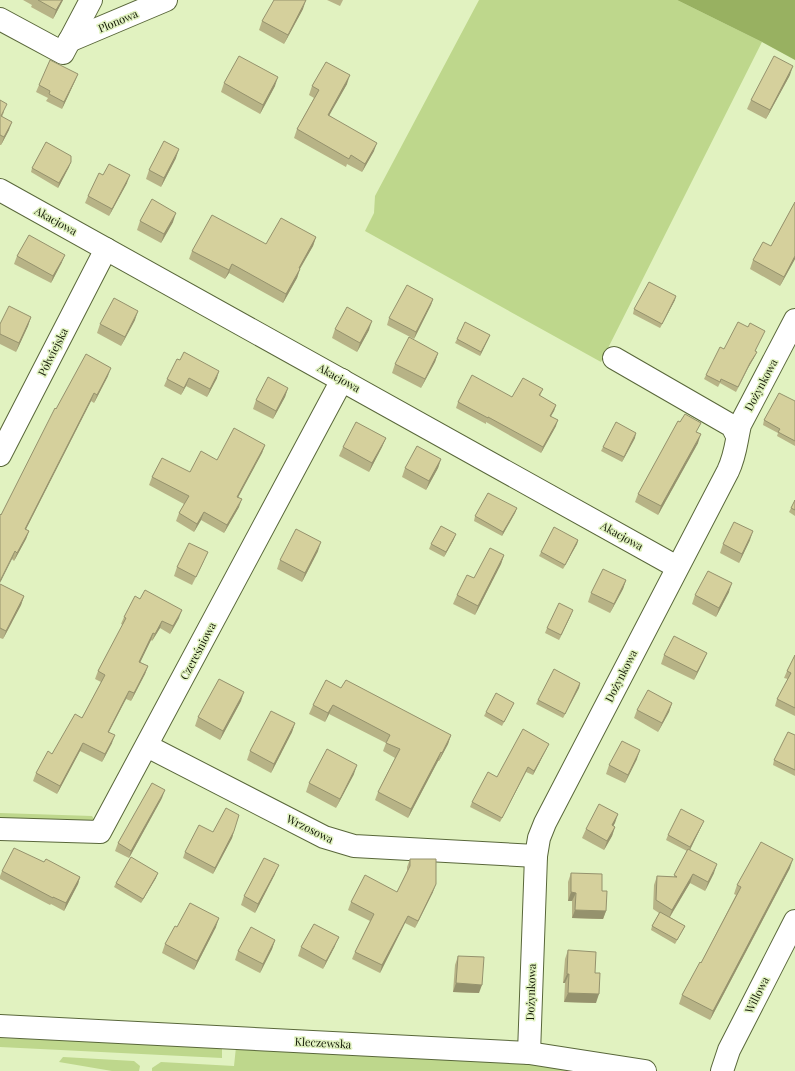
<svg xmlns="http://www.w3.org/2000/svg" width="795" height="1071" font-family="'Playfair Display',serif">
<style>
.green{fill:#bed78c}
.forest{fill:#98b161}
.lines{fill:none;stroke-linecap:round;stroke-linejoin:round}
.minor-casing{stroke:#59673a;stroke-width:24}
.minor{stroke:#fff;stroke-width:22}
.wall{fill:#b7b386}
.shaded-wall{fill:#95926d}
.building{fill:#d5d09c;stroke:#95926d}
.labels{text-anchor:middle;stroke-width:3;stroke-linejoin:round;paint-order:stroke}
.street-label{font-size:11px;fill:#131806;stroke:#e1f2c0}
</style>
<rect width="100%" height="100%" fill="#e1f2c0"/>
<!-- green -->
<g class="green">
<polygon points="479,0 677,0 762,42 601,362 365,231 374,213 375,196"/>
<polygon points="0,813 92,816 94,819 88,824 0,821"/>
<polygon points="0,1038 222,1047 222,1058 0,1047"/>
<polygon points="236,1047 507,1061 584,1071 152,1071 152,1068 161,1062 234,1066"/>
<polygon points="63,1057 134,1061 140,1066 139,1071 112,1071 59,1062"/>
</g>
<!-- forest -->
<polygon class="forest" points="677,0 795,0 795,60 762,42"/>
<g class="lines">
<!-- minor casing -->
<g class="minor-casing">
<g id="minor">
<polyline points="0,19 63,53 91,0"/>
<polyline points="69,41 166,0"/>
<polyline points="0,190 677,567"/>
<polyline points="614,358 732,426 737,436"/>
<polyline points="0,455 106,249"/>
<polyline points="147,746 324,837 354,846 536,856"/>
<polyline points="0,829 100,832 342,380"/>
<polyline points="0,1026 529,1053 645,1071"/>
<path d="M529,1053L536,856L539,838L545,823L728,471C736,454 736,442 740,425L795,320"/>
<polyline points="722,1071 729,1050 795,921"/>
</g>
</g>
<!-- minor -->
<use href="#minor" class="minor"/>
</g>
<!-- wall -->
<g class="wall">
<polygon points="23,0 63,0 53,19 31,7 32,5"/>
<polygon points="327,0 343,0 340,6"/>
<polygon points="303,9 284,44 259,30 262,21"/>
<polygon points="78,74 75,81 62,109 46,101 48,98 36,92 39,85"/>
<polygon points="790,75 766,119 747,109 751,100"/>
<polygon points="224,83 275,86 260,114 221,92"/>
<polygon points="347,84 329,115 374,151 362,172 347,164 346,167 294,138 297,129 314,98 309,95 312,86"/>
<polygon points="0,100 4,112 2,117 9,130 1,145 0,145"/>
<polygon points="176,158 161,187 146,179 149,170"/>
<polygon points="71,162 69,167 58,188 31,172 32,168"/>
<polygon points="103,175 127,183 109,216 85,203 88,196"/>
<polygon points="795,202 795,259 780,286 750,269 753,260 771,246"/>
<polygon points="140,221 173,222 161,243 137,230"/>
<polygon points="316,237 313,246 300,269 297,278 283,303 229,273 225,279 189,259 192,251 266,244"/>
<polygon points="17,256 62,262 51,283 14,264"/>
<polygon points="433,299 431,305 414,339 387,325 389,318"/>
<polygon points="675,300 660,328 633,314 634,309"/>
<polygon points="31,317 28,326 16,352 0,344 0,324"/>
<polygon points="135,320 121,346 97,333 100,324"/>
<polygon points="335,329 369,330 357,352 332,338"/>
<polygon points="490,335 480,356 455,343 457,339"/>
<polygon points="763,335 755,351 755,356 748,368 736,392 720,383 718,387 704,379 706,375 724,349"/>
<polygon points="438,353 435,362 421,388 392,373 395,364"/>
<polygon points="180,360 217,378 207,397 186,386 181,395 164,386 167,379"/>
<polygon points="108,376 94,403 91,401 26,529 29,531 26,539 14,561 12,559 1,515 56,409"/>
<polygon points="288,388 285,397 273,419 253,409 256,400"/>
<polygon points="543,389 540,396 556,405 554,411 551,416 556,426 541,453 486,422 486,424 456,408 458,402 512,397"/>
<polygon points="795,401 795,446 777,436 778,433 763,425 764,420"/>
<polygon points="698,432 698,443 658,515 635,502 638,494"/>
<polygon points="386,438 382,447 369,472 339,456 343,447"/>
<polygon points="635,438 622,462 601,451 603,447"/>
<polygon points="265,445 262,453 238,497 239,507 224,533 201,520 194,532 176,521 179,513 184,504 149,485 152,477 190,472 217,460"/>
<polygon points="441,459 438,468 426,490 402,477 405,468"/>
<polygon points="795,500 795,516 789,512"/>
<polygon points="517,508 515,513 502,536 474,521 475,516"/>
<polygon points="454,539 444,557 429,549 431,544"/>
<polygon points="578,540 577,544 563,569 539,556 541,552"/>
<polygon points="750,540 739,563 720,553 723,544"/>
<polygon points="318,551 302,582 277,569 280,560"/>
<polygon points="504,555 501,564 475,615 453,604 457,595 474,578"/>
<polygon points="204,561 192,585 174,576 177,567"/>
<polygon points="626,580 623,589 610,613 588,602 591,593"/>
<polygon points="0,584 24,596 21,605 3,639 0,638"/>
<polygon points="729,592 716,617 692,604 695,595"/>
<polygon points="571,615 559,640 545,633 547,628"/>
<polygon points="124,617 179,618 170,634 160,628 152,641 151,640 140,662 148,666 145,674 131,701 126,699 109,732 112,743 102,762 80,751 57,794 33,781 36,773 82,718 101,682 95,679 98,671 123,625 121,624"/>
<polygon points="707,653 703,662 694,680 661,664 664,655"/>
<polygon points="795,655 795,716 775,706 777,699 788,679 784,678 787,671"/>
<polygon points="580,683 579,688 563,718 536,704 538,700"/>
<polygon points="341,688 451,735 448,744 439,761 438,761 408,818 375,800 378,792 395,758 383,751 386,743 329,714 325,722 309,714 313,705"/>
<polygon points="241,701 220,740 195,726 198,717"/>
<polygon points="514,703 512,707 502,726 484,716 486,712"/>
<polygon points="672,703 669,712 658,732 634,718 637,710"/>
<polygon points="295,723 292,732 271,773 247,760 250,751"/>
<polygon points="795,735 795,776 773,765 774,760"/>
<polygon points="547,748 533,775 526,772 500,822 470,807 472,802 497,777"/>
<polygon points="637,759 625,783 606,774 609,765"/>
<polygon points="354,774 336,808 306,792 309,783"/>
<polygon points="162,798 129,858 115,851 118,843"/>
<polygon points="618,814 613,826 615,827 612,836 604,850 582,838 586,829"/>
<polygon points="702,825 690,849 714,873 705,891 690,883 670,917 685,926 683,930 675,944 651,930 652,926 659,913 653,909 654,885 657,876 674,877 687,851 666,840 668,835"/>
<polygon points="234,831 232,838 213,874 183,858 185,852"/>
<polygon points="410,859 433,892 415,928 405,923 380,973 352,959 355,952 370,921 348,910 351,902 397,892 407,871 407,867"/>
<polygon points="44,862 80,877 78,884 64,911 51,904 50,905 0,879 0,876 2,871"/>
<polygon points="790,868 710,1020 679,1004 682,995 701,963 736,895 734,894 737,885"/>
<polygon points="571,873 602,891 606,911 603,919 572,918 572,901 568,901 568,882"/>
<polygon points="275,874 255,913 241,905 244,896"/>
<polygon points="156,878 141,903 114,887 116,883"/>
<polygon points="177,927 216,927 194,970 162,953 165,944"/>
<polygon points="275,940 272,949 260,973 235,960 238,951"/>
<polygon points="335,946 323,969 298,956 301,947"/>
<polygon points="568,950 595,973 596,1003 564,1002 565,983 563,983 565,959"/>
<polygon points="458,956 479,993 453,992 455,965"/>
</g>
<!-- shaded-wall -->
<g class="shaded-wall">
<polygon points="62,0 63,0 53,19 56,10"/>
<polygon points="306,0 303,9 284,44 288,35"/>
<polygon points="793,66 790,75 766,119 770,110"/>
<polygon points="78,74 75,81 62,109 64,102"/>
<polygon points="350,75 347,84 325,123 328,115"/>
<polygon points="278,77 275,86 260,114 263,105"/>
<polygon points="12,122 9,130 1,145 4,137"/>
<polygon points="377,143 374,151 362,172 365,164"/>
<polygon points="179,149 176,158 161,187 164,178"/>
<polygon points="71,162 69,167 58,188 59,183"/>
<polygon points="130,175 127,183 109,216 112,209"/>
<polygon points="176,213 173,222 161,243 164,234"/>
<polygon points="316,237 313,246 295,277 299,268"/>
<polygon points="65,255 62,262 51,283 53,276"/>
<polygon points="795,256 795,259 780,286 784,277"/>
<polygon points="232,264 229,273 225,279 229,270"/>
<polygon points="300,269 297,278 283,303 286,294"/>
<polygon points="676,296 675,300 660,328"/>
<polygon points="433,299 431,305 414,339 416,332"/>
<polygon points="138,311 135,320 121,346 125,337"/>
<polygon points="31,317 28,326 16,352 19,343"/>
<polygon points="372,321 369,330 357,352 360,343"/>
<polygon points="490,335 488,340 480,356 481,352"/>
<polygon points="757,352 755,356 748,368 736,392 750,363"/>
<polygon points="438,353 435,362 421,388 425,379"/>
<polygon points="111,368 108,376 94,403 97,395"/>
<polygon points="219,371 217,378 207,397 210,389"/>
<polygon points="189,378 186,386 181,395 184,388"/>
<polygon points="288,388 285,397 273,419 276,411"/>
<polygon points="94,393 91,401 22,537 25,529"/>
<polygon points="556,405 554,411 548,421 550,416"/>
<polygon points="558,420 556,426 541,453 543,447"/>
<polygon points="636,433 635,438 622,462 624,457"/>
<polygon points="701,434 698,443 658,515 661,506"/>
<polygon points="386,438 382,447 369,472 372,463"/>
<polygon points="265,445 262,453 234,505 237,497"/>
<polygon points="441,459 438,468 426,490 429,481"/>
<polygon points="242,499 239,507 224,533 227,525"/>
<polygon points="517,508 515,513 502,536 503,532"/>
<polygon points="204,512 201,520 194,532 197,524"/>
<polygon points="29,531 26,539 14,561 17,553"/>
<polygon points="753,531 750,540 739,563 742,554"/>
<polygon points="456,534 454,539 444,557 446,552"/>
<polygon points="578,540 577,544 563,569 565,565"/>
<polygon points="321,542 318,551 302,582 305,573"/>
<polygon points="15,551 12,559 0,583 0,581"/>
<polygon points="504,555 501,564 475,615 478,606"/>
<polygon points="626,580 623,589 610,613 614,604"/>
<polygon points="732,583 729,592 716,617 719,608"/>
<polygon points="24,596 21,605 3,639 6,631"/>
<polygon points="182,610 179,618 170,634 173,626"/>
<polygon points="573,610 571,615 559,640 561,635"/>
<polygon points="162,621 160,628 152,641 155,634"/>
<polygon points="153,633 151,640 137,669 139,662"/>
<polygon points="707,653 703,662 694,680 697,672"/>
<polygon points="148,666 145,674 131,701 134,693"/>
<polygon points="580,683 579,688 563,718 565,714"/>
<polygon points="129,691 126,699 105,739 108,732"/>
<polygon points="244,692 241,701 220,740 223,731"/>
<polygon points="672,703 669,712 658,732 662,723"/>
<polygon points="333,705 329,714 325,722 328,713"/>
<polygon points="295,723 292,732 271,773 274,764"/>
<polygon points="115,735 112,743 102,762 105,754"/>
<polygon points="451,735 448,744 439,761 442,753"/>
<polygon points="83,743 80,751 57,794 60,786"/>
<polygon points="549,744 547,748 533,775 534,771"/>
<polygon points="640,750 637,759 625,783 628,775"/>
<polygon points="441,752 438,761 408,818 411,809"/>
<polygon points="357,765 354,774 336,808 340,799"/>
<polygon points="528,767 526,772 500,822 502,818"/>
<polygon points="165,790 162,798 129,858 131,851"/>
<polygon points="618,814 615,823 609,834 612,825"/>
<polygon points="704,821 702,825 689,852 690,847"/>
<polygon points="615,827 612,836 604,850 607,841"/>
<polygon points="234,831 232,838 213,874 215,868"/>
<polygon points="793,859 790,868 710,1020 713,1011"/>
<polygon points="717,864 714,873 705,891 708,882"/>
<polygon points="279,865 275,874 255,913 258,904"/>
<polygon points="158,873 156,878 141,903 143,899"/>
<polygon points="693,874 690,883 669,918 672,910"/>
<polygon points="80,877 78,884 64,911 66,903"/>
<polygon points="436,884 433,892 415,928 418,921"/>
<polygon points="571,892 576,893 572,901 568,901"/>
<polygon points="575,910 606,911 603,919 572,918"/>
<polygon points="408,916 405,923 380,973 382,965"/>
<polygon points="219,918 216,927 194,970 197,961"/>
<polygon points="339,937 335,946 323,969 326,961"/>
<polygon points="275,940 272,949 260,973 263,964"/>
<polygon points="567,974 569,974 565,983 563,983"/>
<polygon points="456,983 482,985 479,993 453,992"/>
<polygon points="568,993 599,994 596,1003 564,1002"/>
</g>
<!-- building -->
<g class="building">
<polygon points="38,0 62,0 56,10"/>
<polygon points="274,0 306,0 288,35 262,21"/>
<polygon points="239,56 278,77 263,105 224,83"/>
<polygon points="774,56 793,66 770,110 751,100"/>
<polygon points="50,60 78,74 64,102 49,94 50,91 39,85"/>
<polygon points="326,62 350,75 328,115 377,143 365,164 351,155 349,159 297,129 319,90 312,86"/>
<polygon points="0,100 7,104 1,116 12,122 4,137 0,135"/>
<polygon points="164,141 179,149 164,178 149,170"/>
<polygon points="46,142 71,156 71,162 59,183 32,168"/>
<polygon points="109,164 130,175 112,209 88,196 99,173 103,175"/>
<polygon points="152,199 176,213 164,234 140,221"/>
<polygon points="795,202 795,256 784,277 753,260 763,242 771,246"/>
<polygon points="212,215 266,244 281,218 316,237 299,268 300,269 286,294 232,264 229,270 192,251"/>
<polygon points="29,235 65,255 53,276 17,256"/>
<polygon points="649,282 676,296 662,324 634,309"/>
<polygon points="407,285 433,299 416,332 389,318"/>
<polygon points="114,298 138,311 125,337 100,324"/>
<polygon points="9,306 31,317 19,343 0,334 0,324"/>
<polygon points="347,307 372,321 360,343 335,329"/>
<polygon points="465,322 490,335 481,352 457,339"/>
<polygon points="738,322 748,327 750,323 765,331 755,351 757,352 750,363 738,387 721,379 720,382 706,375 720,347 724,349"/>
<polygon points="409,337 438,353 425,379 395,364"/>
<polygon points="184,352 219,371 210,389 189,378 184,388 167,379 177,359 180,360"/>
<polygon points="86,354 111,368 97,395 94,393 25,529 29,531 17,553 15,551 0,581 0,514 1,515 55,408 56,409"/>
<polygon points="472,375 512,397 523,378 543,389 539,395 556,405 550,416 558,420 543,447 488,417 488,418 458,402"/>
<polygon points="268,377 288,388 276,411 256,400"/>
<polygon points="779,393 795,401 795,441 778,432 780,429 764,420"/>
<polygon points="685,414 701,423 696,432 701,434 661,506 638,494 678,421 680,422"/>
<polygon points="356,422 386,438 372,463 343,447"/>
<polygon points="616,422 636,433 624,457 603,447"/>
<polygon points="234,428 265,445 237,497 242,499 227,525 204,512 197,524 179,513 189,496 152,477 162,458 190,472 201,451 217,460"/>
<polygon points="417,446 441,459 429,481 405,468"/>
<polygon points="488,493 517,508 503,532 475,516"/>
<polygon points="795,500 795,510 791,508"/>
<polygon points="734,522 753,531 742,554 723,544"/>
<polygon points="441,526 456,534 446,552 431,544"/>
<polygon points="554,527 578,540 565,565 541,552"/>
<polygon points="296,529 321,542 305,573 280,560"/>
<polygon points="189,543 208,552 196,577 177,567"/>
<polygon points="490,548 504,555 478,606 457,595 467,575 474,578"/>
<polygon points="603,569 626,580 614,604 591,593"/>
<polygon points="708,571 732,583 719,608 695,595"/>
<polygon points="0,584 24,596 6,631 0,628"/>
<polygon points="145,590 182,610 173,626 162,621 155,634 153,633 139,662 148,666 134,693 129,691 108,732 115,735 105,754 83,743 60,786 36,773 48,751 52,754 75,714 82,718 105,675 98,671 126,618 124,617 135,596 140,599"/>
<polygon points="559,603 573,610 561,635 547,628"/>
<polygon points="674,636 707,653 697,672 664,655"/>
<polygon points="795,655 795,708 777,699 791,673 787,671"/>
<polygon points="554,669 580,683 565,714 538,700"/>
<polygon points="219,679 244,692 223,731 198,717"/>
<polygon points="326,680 341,688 346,680 451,735 442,753 441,752 411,809 378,792 400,749 386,743 390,735 333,705 328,713 313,705"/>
<polygon points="648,690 672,703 662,723 637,710"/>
<polygon points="496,693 514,703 504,722 486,712"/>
<polygon points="271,711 295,723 274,764 250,751"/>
<polygon points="523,729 549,744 534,771 528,767 502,818 472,802 488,772 497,777"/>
<polygon points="788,732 795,735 795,770 774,760"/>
<polygon points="622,741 640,750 628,775 609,765"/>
<polygon points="327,749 357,765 340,799 309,783"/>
<polygon points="152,783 165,790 131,851 118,843"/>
<polygon points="599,804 618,814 612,825 615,827 607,841 586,829"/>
<polygon points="226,808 239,815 234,831 215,868 185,852 199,825 213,832"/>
<polygon points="681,809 704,821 690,847 668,835"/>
<polygon points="761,842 793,859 713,1011 682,995 700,962 701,963 741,887 737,885"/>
<polygon points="14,848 44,862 46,859 80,877 66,903 53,897 53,898 2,871"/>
<polygon points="688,849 717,864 708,882 693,874 672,910 656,900 657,876 677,877 674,875"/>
<polygon points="131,857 158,873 143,899 116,883"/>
<polygon points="264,858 279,865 258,904 244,896"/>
<polygon points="410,859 436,859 436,884 418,921 408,916 382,965 355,952 374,914 351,902 365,875 397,892 410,866"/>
<polygon points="571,873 602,874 602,891 607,891 606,911 575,910 576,893 571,892"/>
<polygon points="190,903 219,918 197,961 165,944 175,926 177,927"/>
<polygon points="660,912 685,926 677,940 652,926"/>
<polygon points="314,924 339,937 326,961 301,947"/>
<polygon points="251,927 275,940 263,964 238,951"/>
<polygon points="568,950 596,952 595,973 600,973 599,994 568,993 569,974 567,974"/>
<polygon points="458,956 484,957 482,985 456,983"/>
</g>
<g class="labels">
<!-- street labels -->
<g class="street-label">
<text transform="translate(118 21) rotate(-23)" y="4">Plonowa</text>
<text transform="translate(56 221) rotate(29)" y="4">Akacjowa</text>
<text transform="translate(53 352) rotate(-63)" y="4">Półwiejska</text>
<text transform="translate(339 378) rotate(29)" y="4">Akacjowa</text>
<text transform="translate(761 385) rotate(-62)" y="4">Dożynkowa</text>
<text transform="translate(622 536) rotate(29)" y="4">Akacjowa</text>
<text transform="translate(198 651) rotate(-62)" y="4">Czereśniowa</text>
<text transform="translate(621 676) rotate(-63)" y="4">Dożynkowa</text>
<text transform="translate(310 829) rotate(26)" y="4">Wrzosowa</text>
<text transform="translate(531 992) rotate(-88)" y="4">Dożynkowa</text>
<text transform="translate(757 995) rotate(-63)" y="4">Willowa</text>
<text transform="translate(323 1043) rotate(3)" y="4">Kleczewska</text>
</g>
</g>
</svg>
